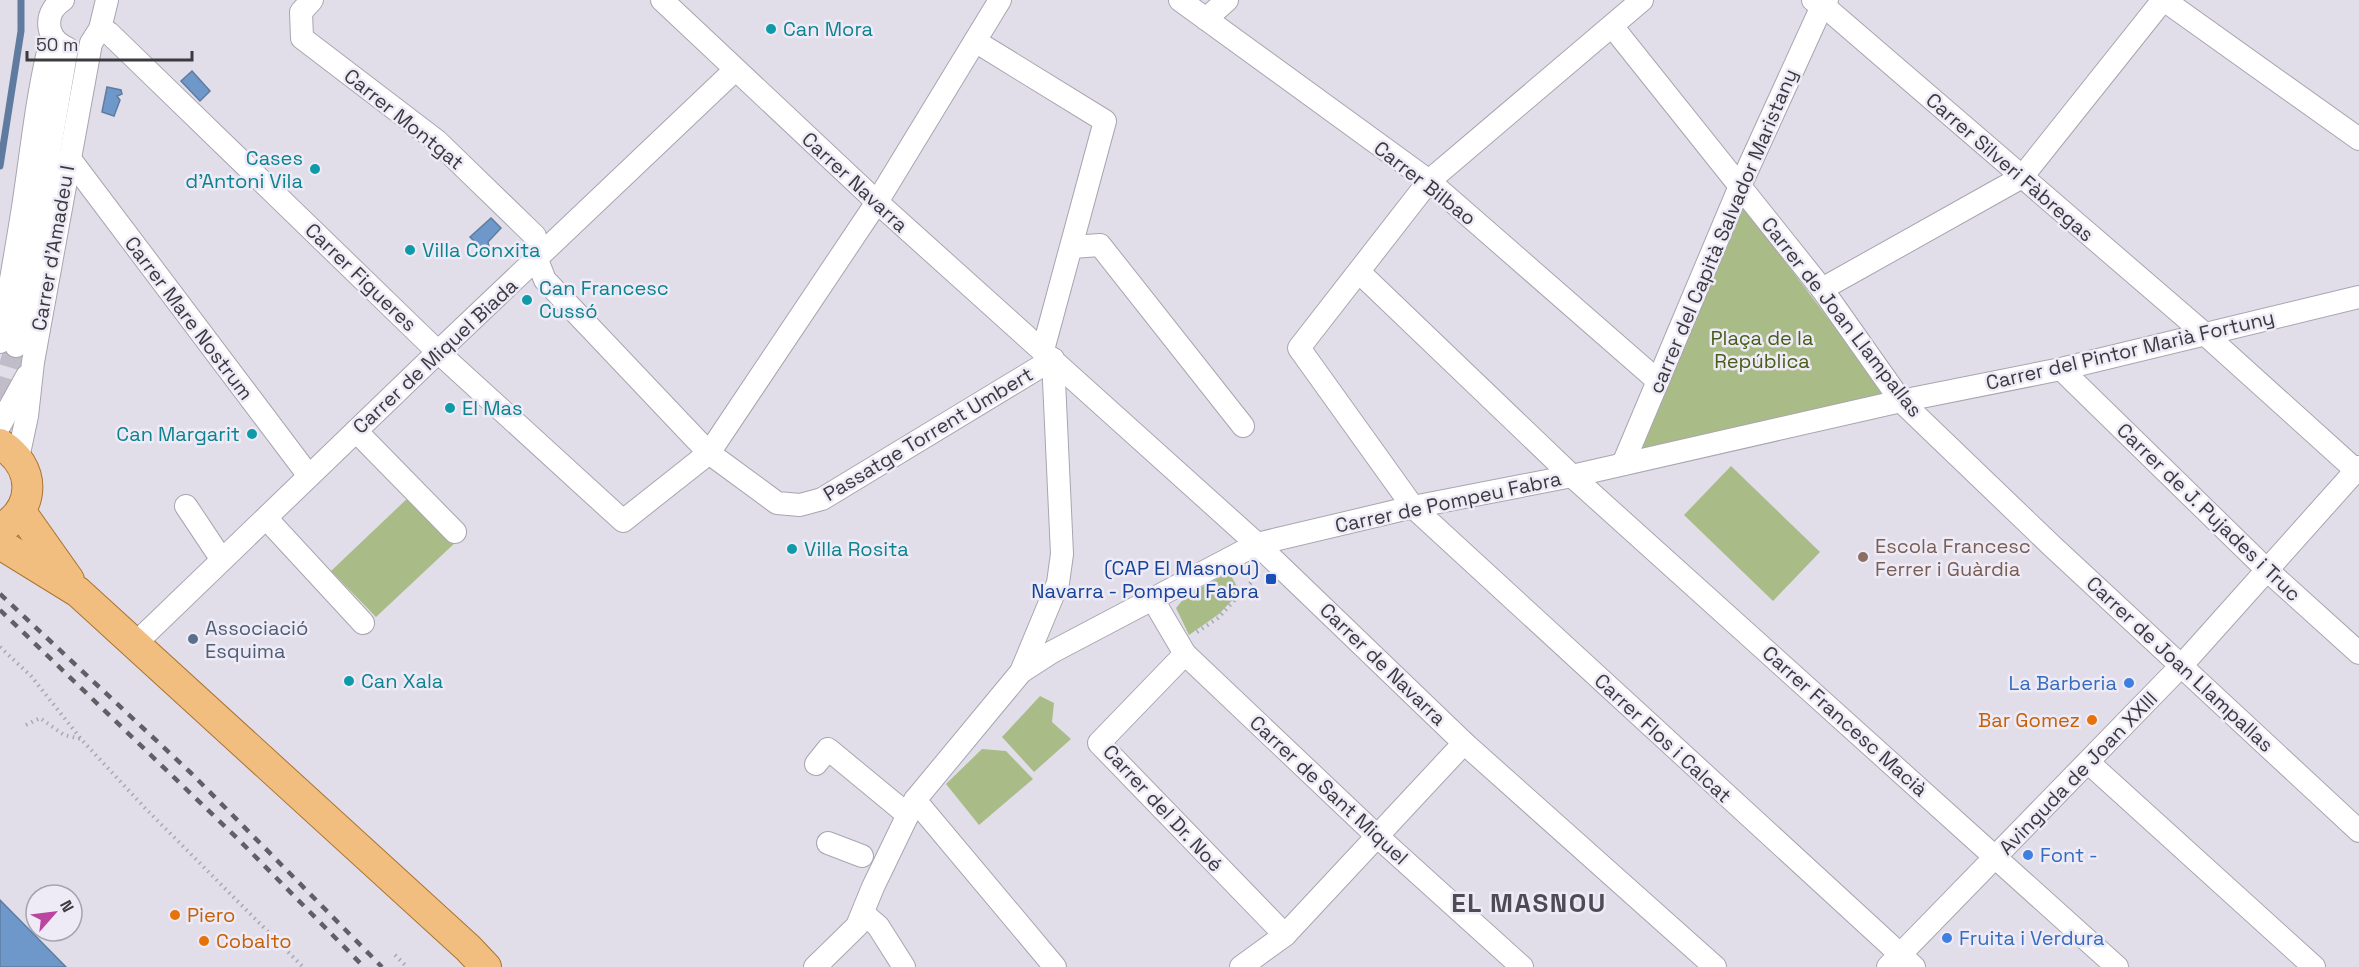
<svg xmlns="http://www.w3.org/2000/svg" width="2359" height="967" font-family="'Space Grotesk',sans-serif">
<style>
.green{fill:#a9bc88}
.water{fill:#6f98ca;stroke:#5f7ca0;stroke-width:1.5}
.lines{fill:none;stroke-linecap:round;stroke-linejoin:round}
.stream{stroke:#5f7ca0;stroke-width:7}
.minor-tunnel{stroke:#c0bdc8;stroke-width:22;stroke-dasharray:22 11;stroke-linecap:butt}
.minor-casing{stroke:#a8a5b0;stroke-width:24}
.major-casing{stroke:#ab7331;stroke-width:32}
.path{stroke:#a9a7b0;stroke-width:4;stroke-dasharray:1.5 4.5;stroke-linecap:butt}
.minor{stroke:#fff;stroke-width:22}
.major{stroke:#f1be7f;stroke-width:30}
.rail{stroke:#605f65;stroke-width:4.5;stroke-dasharray:8 8;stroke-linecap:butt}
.culture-dot{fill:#0f9aa8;stroke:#eeebf7;stroke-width:2}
.education-dot{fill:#8d6e63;stroke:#eeebf7;stroke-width:2}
.transit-dot{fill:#1a4fb4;stroke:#eeebf7;stroke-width:2}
.service-dot{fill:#5c6f8a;stroke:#eeebf7;stroke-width:2}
.shop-dot{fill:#3f7fe0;stroke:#eeebf7;stroke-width:2}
.food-dot{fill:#e8710a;stroke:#eeebf7;stroke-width:2}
.labels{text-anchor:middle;stroke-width:5;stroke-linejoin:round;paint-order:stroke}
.culture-label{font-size:20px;fill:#0d838f;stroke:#eeebf7;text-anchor:start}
.street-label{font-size:20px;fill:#3b3a3f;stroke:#eeebf7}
.park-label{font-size:20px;fill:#495d1a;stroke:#eeebf7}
.education-label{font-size:20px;fill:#785e54;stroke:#eeebf7;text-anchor:start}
.transit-label{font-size:20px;fill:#164399;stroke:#eeebf7;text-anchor:end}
.service-label{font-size:20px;fill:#4e5e75;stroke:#eeebf7;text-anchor:start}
.shop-label{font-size:20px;fill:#366cbe;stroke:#eeebf7;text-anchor:start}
.food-label{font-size:20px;fill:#c56008;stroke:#eeebf7;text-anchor:start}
.district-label{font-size:26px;font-weight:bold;letter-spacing:1.5px;fill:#4e4b55;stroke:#eeebf7}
</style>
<rect width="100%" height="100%" fill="#e1deea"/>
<!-- green -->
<g class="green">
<polygon points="1744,207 1886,395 1639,452"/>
<polygon points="1731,466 1820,552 1773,601 1684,515"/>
<polygon points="411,495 457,541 376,617 331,571"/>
<polygon points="1229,572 1240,592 1219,614 1189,635 1176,608 1186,596"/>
<polygon points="1040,696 1054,703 1052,722 1071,739 1034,772 1002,737"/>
<polygon points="982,749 1006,751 1033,779 979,825 946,784"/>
</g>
<!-- water -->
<g class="water">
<polygon points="192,71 210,91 200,101 181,81"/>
<polygon points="107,87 121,90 122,94 117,96 120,100 114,116 102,112"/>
<polygon points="491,218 501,228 488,242 489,247 485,252 470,237"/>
<polygon points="0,900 66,967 0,967"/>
</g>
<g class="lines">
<!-- stream -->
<polyline class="stream" points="0,166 21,31 21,0"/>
<!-- minor-tunnel -->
<polyline class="minor-tunnel" points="0,399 16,346"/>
<!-- minor casing -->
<g class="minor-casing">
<g id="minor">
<path d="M63,0C45,11 44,35 63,46"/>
<polyline points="312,0 301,12 302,38 437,141 535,236 537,260 545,280 709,453 777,503 800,505 822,499 1053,359"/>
<polyline points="662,0 877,202 1257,544 1464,743 1715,967"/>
<polyline points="1180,0 1429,181 1658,381"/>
<polyline points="1642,0 1429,181 1299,348 1413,507 1914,967"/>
<polyline points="1813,0 1831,12 2206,335 2359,473"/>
<polyline points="2164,0 2359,139"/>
<polyline points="1206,19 1227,0"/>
<polyline points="1612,26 1822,289 1901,401 2052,546 2359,831"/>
<polyline points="100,29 109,33 438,352 623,521 709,453 877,202 1000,0"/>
<polyline points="93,40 100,29 107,0"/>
<polyline points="975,41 1105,121 1043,350"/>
<polyline points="70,159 309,476"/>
<polyline points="1072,247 1100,245 1243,426"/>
<polyline points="1359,272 1572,476 2117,967"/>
<polyline points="1822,289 2022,177 2163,0"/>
<path d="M0,342C8,297 16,252 23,207C32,149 37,92 52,36"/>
<polyline points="16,346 67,48"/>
<polyline points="2061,369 2267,570 2359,653"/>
<polyline points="0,425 27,376"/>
<polyline points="356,431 455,532"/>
<polyline points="18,458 27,416 33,362 91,43"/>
<polyline points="1623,464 1740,186 1822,6 1827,0"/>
<polyline points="186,506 222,560"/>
<polyline points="266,518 363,623"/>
<polyline points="1152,598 1185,654 1377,836 1522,967"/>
<polyline points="136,643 438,352 735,70"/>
<polyline points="1185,654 1099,743 1285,935"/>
<polyline points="1021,672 1052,652 1257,544 1413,507 1572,476 1901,401 2061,369 2359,297"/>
<polyline points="2089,763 2314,967"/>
<polyline points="816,764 828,749 908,815"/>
<polyline points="915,800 1055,967"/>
<polyline points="828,843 862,856"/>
<polyline points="864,914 878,926 904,967"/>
<polyline points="815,967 857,926 873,887 915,800 1021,672 1058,583 1062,554 1053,359"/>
<polyline points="1241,967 1285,935 1464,743"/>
<polyline points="1888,967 2182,665 2359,467"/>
</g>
</g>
<!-- major casing -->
<g class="major-casing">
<g id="major">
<path d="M0,444C36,466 37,508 0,529"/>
<polyline points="21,512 69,580"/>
<polyline points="0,544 78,592 468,948 486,967"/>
</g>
</g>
<!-- path -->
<g class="path">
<polyline points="1197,632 1218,618 1259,574"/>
<polyline points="0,647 31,676 81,739 144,807 303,967"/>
<polyline points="26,725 40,718 64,735 81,739"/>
<polyline points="395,955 407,967"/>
</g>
<!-- minor -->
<use href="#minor" class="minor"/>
<!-- major -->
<use href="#major" class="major"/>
<!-- rail -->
<g class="rail">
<polyline points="0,594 191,773 382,967"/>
<polyline points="0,610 238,839 364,967"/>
</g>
</g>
<!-- markers -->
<g class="culture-dot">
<circle cx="771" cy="29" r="6"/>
<circle cx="315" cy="169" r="6"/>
<circle cx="410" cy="250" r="6"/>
<circle cx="527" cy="300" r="6"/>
<circle cx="450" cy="408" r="6"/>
<circle cx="252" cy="434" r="6"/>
<circle cx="792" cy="549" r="6"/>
<circle cx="349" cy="681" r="6"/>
</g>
<circle class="education-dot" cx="1863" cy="557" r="6"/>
<rect class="transit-dot" x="1265" y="573" width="12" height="12" rx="3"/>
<circle class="service-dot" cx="193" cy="639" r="6"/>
<g class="shop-dot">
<circle cx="2129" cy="683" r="6"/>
<circle cx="2028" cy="855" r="6"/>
<circle cx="1947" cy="938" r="6"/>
</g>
<g class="food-dot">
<circle cx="2092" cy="720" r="6"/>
<circle cx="175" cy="915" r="6"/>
<circle cx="204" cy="941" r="6"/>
</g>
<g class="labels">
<!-- culture labels -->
<g class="culture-label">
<text x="783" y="36">Can Mora</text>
<text x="303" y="165" text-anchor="end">Cases<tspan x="303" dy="23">d'Antoni Vila</tspan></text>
<text x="422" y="257">Villa Conxita</text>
<text x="539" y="295">Can Francesc<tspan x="539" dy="23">Cussó</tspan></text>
<text x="462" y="415">El Mas</text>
<text x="240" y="441" text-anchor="end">Can Margarit</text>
<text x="804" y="556">Villa Rosita</text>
<text x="361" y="688">Can Xala</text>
</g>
<!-- street labels -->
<g class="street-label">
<text transform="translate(404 119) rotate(39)" y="7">Carrer Montgat</text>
<text transform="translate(2010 167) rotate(41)" y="7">Carrer Silveri Fàbregas</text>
<text transform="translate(855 182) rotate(43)" y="7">Carrer Navarra</text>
<text transform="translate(1425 183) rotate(38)" y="7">Carrer Bilbao</text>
<text transform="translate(1723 231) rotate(-67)" y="7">carrer del Capità Salvador Maristany</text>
<text transform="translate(53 248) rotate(-80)" y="7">Carrer d'Amadeu I</text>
<text transform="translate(361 277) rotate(44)" y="7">Carrer Figueres</text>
<text transform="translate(1842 317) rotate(52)" y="7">Carrer de Joan Llampallas</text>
<text transform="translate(189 318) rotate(53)" y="7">Carrer Mare Nostrum</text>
<text transform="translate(2130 350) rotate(-13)" y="7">Carrer del Pintor Marià Fortuny</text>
<text transform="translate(435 356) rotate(-43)" y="7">Carrer de Miquel Biada</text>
<text transform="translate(928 434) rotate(-31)" y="7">Passatge Torrent Umbert</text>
<text transform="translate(1448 502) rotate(-12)" y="7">Carrer de Pompeu Fabra</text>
<text transform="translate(2209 512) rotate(44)" y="7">Carrer de J. Pujades i Truc</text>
<text transform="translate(1383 664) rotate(44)" y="7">Carrer de Navarra</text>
<text transform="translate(2180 664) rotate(43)" y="7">Carrer de Joan Llampallas</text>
<text transform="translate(1845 721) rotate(42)" y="7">Carrer Francesc Macià</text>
<text transform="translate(1663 738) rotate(43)" y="7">Carrer Flos i Calcat</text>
<text transform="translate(2078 773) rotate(-46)" y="7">Avinguda de Joan XXIII</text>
<text transform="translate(1329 790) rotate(43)" y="7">Carrer de Sant Miquel</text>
<text transform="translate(1163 808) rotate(47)" y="7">Carrer del Dr. Noé</text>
</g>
<!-- park labels -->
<g class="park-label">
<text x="1762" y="345">Plaça de la<tspan x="1762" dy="23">República</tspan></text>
</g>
<!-- education labels -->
<g class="education-label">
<text x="1875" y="553">Escola Francesc<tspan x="1875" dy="23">Ferrer i Guàrdia</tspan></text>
</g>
<!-- transit labels -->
<g class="transit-label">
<text x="1259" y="575">(CAP El Masnou)<tspan x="1259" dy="23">Navarra - Pompeu Fabra</tspan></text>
</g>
<!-- service labels -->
<g class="service-label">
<text x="205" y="635">Associació<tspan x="205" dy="23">Esquima</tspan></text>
</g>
<!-- shop labels -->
<g class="shop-label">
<text x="2117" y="690" text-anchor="end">La Barberia</text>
<text x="2040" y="862">Font -</text>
<text x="1959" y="945">Fruita i Verdura</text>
</g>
<!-- food labels -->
<g class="food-label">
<text x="2080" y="727" text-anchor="end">Bar Gomez</text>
<text x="187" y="922">Piero</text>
<text x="216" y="948">Cobalto</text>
</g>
<!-- district labels -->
<g class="district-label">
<text x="1529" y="912">EL MASNOU</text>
</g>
</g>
<!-- north arrow -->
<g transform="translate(54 913) rotate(62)"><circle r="28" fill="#eeebf7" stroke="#a6a4ad" stroke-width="1.5"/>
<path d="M0-4.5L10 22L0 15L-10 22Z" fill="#ba469f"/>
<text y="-9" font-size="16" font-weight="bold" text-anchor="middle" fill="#3b3a3f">N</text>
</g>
<!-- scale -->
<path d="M27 51v9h165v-9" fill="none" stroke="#3b3a3f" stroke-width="3"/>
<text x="36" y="51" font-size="18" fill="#3b3a3f" stroke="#eeebf7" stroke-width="4.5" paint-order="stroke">50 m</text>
</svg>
